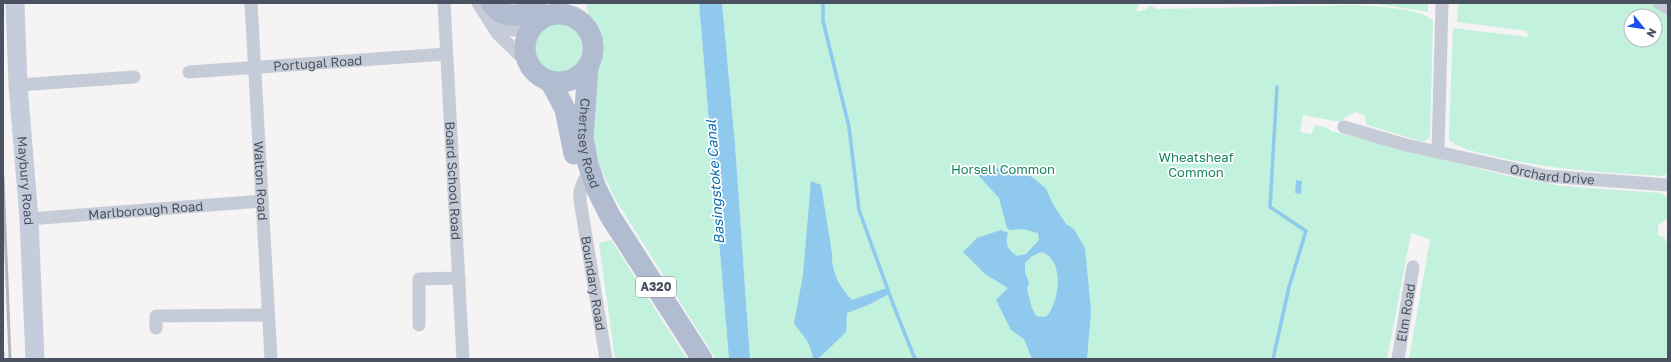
<svg xmlns="http://www.w3.org/2000/svg" width="1671" height="362" font-family="'Golos Text',sans-serif">
<style>
.green{fill:#c2f1dd;fill-rule:evenodd}
.water{fill:#8fc9ee;fill-rule:evenodd}
.lines{fill:none;stroke-linecap:round;stroke-linejoin:round}
.stream{stroke:#8fc9ee;stroke-width:3.5}
.street{stroke:#c6ccd7;stroke-width:13}
.secondary{stroke:#c5ccdb;stroke-width:19}
.primary{stroke:#b2bcd1;stroke-width:21}
.rail{stroke:#b5b6bd;stroke-width:3}
.labels{text-anchor:middle;stroke-width:3.5;stroke-linejoin:round;paint-order:stroke}
.shield{fill:#fff;stroke:#808590;stroke-width:1}
.shield-label{font-size:12px;font-weight:bold;fill:#4a5160}
.street-label{font-size:13px;fill:#4a5160;stroke:#fff}
.park-label{font-size:13px;fill:#178562;stroke:#fff}
.water-label{font-size:14px;font-style:italic;fill:#0b70b2;stroke:#fff}
</style>
<rect width="100%" height="100%" fill="#f5f3f3"/>
<!-- green -->
<g class="green">
<polygon points="586,3 699,3 729,359 716,359 614,197 600,166 592,135 597,68 602,49 601,37 596,26 589,17"/>
<path d="M722,3H1139L1136,11C1142,12 1146,10 1150,5L1157,9L1355,5C1372,6 1423,8 1433,21L1430,136L1424,142L1367,125L1364,115L1356,112L1344,118L1341,122L1303,115L1300,132L1312,134L1314,125L1328,128L1331,131L1508,176L1562,186L1661,193L1668,198V218L1658,225V235L1664,237L1668,246V359H1409L1430,239L1411,233L1387,359H750L735,144Z"/>
<polygon points="1371,3 1428,3 1428,12"/>
<path d="M1458,3H1650L1668,13V173L1664,176C1605,173 1551,170 1493,156C1478,152 1462,150 1450,141L1449,136L1453,28L1528,37L1527,31L1457,22ZM1631,16H1655V40H1631Z"/>
<circle cx="557" cy="48" r="25"/>
<polygon points="611,240 685,356 687,359 615,359 599,243"/>
</g>
<!-- water -->
<g class="water">
<polygon points="699,3 722,3 735,144 750,359 729,359"/>
<path d="M981,167L1007,169L1029,175L1037,181L1046,189L1054,206L1066,224L1074,229L1085,248L1091,311L1087,359H1032L1024,339L1011,330L996,300L1008,288L985,274L963,252L977,238L1001,230L1008,233C1005,244 1007,249 1017,256L1026,254L1039,240L1038,233L1023,229L1010,230L1007,228L999,198L978,175ZM1041,252C1065,258 1060,302 1046,317L1036,316L1032,308L1027,289L1029,283L1025,272V263L1032,256Z"/>
<polygon points="1296,180 1302,181 1301,194 1295,193"/>
<path d="M811,181L821,185L832,254C831,272 840,288 852,300L887,288L889,294L868,305L847,313L846,332L818,359H813C811,343 804,336 794,324L803,275Z"/>
</g>
<g class="lines">
<!-- stream -->
<g class="stream">
<polyline points="823,3 823,21 849,127 859,210 893,304 915,359"/>
<polyline points="1273,359 1289,287 1306,231 1270,207 1277,87"/>
</g>
<!-- street -->
<g class="street">
<path id="s1" d="M251,3L271,359"/>
<path id="s2" d="M444,3L463,359"/>
<polyline points="478,3 497,33 529,64"/>
<polyline points="1659,3 1668,8"/>
<polyline points="491,21 513,30 530,30"/>
<path id="s3" d="M189,72L446,54"/>
<polyline points="18,85 134,77"/>
<path id="s4" d="M1344,127L1406,145L1546,176L1668,185"/>
<polyline points="1438,151 1442,3"/>
<path id="s5" d="M584,180L580,191V200L606,359"/>
<path id="s6" d="M29,219L262,201"/>
<polyline points="419,325 419,279 459,278"/>
<polyline points="156,328 156,316 268,315"/>
<path id="s7" d="M1398,359L1413,267"/>
</g>
<!-- secondary -->
<path class="secondary" id="s8" d="M15,3L18,85L29,219L35,359"/>
<!-- primary -->
<g class="primary">
<path d="M491,3C503,20 524,18 537,3"/>
<circle cx="559" cy="48" r="34"/>
<path id="s9" d="M588,68L583,137L588,164L596,188L610,216L702,359"/>
<polyline points="550,81 565,109 574,154"/>
</g>
<!-- rail -->
<g class="rail">
<polyline points="3,177 10,359"/>
<polyline points="3,352 3,359"/>
</g>
</g>
<g class="labels">
<!-- shield labels -->
<rect class="shield" x="636" y="277" width="40" height="20" rx="3"/>
<g class="shield-label">
<text x="656" y="291">A320</text>
</g>
<!-- street labels -->
<g class="street-label">
<text dy="5" stroke="none"><textPath href="#s3" startOffset="129">Portugal Road</textPath></text>
<text dy="5" stroke="none"><textPath href="#s9" startOffset="76">Chertsey Road</textPath></text>
<text dy="5" stroke="none"><textPath href="#s4" startOffset="214">Orchard Drive</textPath></text>
<text dy="5" stroke="none"><textPath href="#s8" startOffset="178">Maybury Road</textPath></text>
<text dy="5" stroke="none"><textPath href="#s1" startOffset="178">Walton Road</textPath></text>
<text dy="5" stroke="none"><textPath href="#s2" startOffset="178">Board School Road</textPath></text>
<text dy="5" stroke="none"><textPath href="#s6" startOffset="117">Marlborough Road</textPath></text>
<text dy="5" stroke="none"><textPath href="#s5" startOffset="105">Boundary Road</textPath></text>
<text dy="5" stroke="none"><textPath href="#s7" startOffset="47">Elm Road</textPath></text>
</g>
<!-- park labels -->
<g class="park-label">
<text x="1196" y="162">Wheatsheaf<tspan x="1196" dy="15">Common</tspan></text>
<text x="1003" y="174">Horsell Common</text>
</g>
<!-- water labels -->
<g class="water-label">
<text transform="translate(715 182) rotate(-94)" y="5">Basingstoke Canal</text>
</g>
</g>
<!-- border -->
<rect width="1671" height="362" fill="none" stroke="#4a5160" stroke-width="8"/>
<!-- north arrow -->
<g transform="translate(1643 28) rotate(120)"><circle r="19" fill="#ffffff" stroke="#b7b9bf"/>
<path d="M0-3L7 15L0 10L-7 15Z" fill="#194ee8"/>
<text y="-6" font-size="11" font-weight="bold" text-anchor="middle" fill="#4a5160">N</text>
</g>
</svg>
